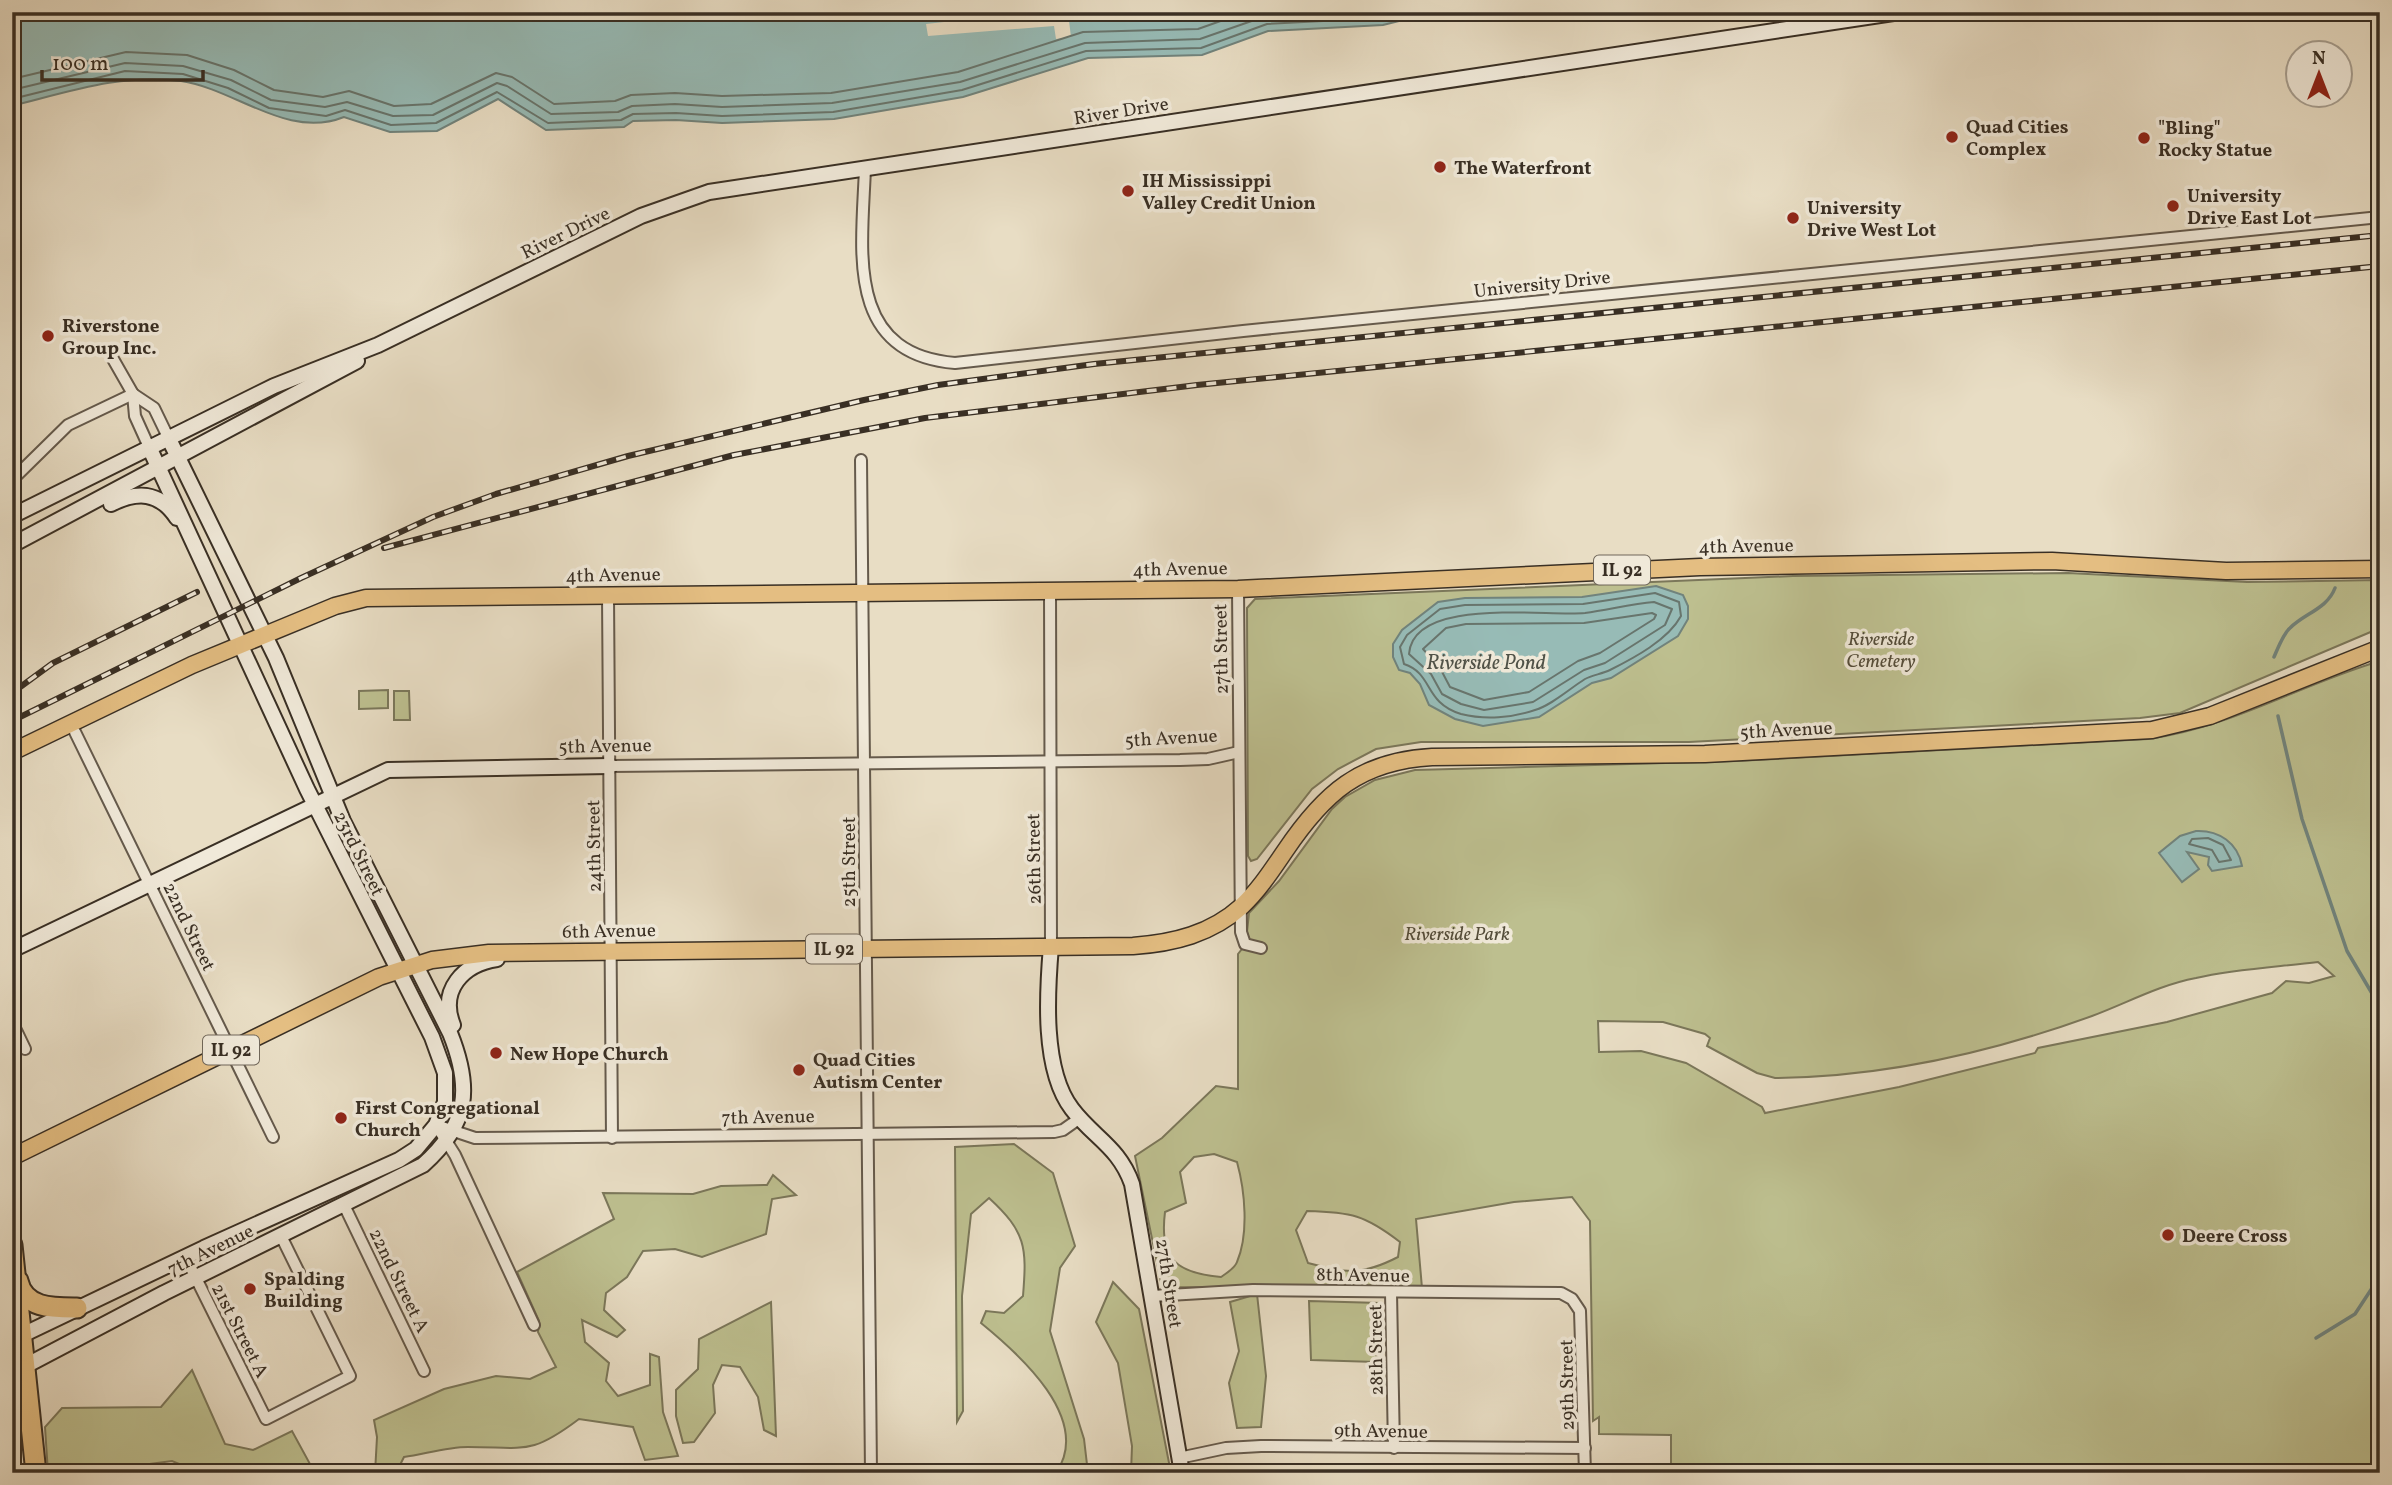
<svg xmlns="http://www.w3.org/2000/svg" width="2392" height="1485" font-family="Vollkorn,serif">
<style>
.green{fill:#bdbf8f;stroke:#7b775a;stroke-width:2;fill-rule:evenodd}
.water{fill:#97bbb6;stroke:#71837c;stroke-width:2}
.pier{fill:#e8ddc4}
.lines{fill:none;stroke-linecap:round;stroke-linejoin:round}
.shore{stroke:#68756d;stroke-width:2}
.stream{stroke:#71837c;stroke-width:3.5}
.ferry{stroke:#505248;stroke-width:2;stroke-dasharray:9 7;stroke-linecap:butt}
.street-casing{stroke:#655a4c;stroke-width:14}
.secondary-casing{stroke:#392f24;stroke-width:18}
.primary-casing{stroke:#392f24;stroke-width:19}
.highway-casing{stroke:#392f24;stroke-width:23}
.street{stroke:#f0e9d9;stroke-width:10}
.secondary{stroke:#f0e9d9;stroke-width:14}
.primary{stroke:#e4be82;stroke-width:16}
.highway{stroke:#e4be82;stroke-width:19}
.rail-casing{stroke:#392f24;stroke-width:6}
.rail{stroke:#f0e9d9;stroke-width:3.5;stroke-dasharray:10;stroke-linecap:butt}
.poi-dot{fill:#8f2418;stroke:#f0e9d9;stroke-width:2.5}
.labels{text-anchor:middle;stroke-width:7;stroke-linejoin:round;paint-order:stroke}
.shield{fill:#f0e9d9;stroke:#70675a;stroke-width:2}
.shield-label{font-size:18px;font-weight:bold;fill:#392f24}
.street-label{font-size:19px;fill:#392f24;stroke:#f0e9d9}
.poi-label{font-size:19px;font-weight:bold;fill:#392f24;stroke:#f0e9d9;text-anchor:start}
.park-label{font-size:19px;font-style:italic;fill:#534c39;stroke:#f0e9d9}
.water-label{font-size:21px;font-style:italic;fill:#505248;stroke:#f0e9d9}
</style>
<rect width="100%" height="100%" fill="#e8ddc4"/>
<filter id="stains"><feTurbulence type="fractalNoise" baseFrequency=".00286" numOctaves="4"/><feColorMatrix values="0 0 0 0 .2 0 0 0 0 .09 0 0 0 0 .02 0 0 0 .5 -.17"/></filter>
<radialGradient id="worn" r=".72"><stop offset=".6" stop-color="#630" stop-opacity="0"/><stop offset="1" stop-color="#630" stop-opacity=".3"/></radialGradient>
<!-- green -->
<g class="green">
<polygon points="2068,573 2247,582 2380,580 2380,628 2180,713 2140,718 1689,742 1421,742 1376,749 1338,769 1312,789 1257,859 1251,861 1248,856 1247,608 1255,599 1793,576"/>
<path d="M2380,661V1473H1671V1435L1599,1434V1417L1593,1421L1590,1221L1572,1197L1514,1202L1416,1219L1422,1288L1162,1287L1135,1156L1162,1138L1216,1086L1238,1089V954L1249,940L1247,932L1249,913L1279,881L1332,809L1345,797L1375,780L1415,770L1736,761L2148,739C2230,728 2301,684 2380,661ZM2318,962L2334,976L2309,983L2286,981L2272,993L2167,1022L2038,1048L2035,1053L1899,1087L1765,1113L1762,1107L1686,1063L1641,1051L1599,1052L1598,1021L1663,1022L1705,1034L1710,1038L1707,1046L1757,1073L1775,1078C1883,1077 1990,1053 2092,1016C2127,1003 2159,985 2196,978C2236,969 2278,967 2318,962ZM1214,1154L1237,1162C1245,1191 1249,1234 1237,1262C1235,1268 1227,1273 1221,1277C1176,1273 1159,1259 1165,1212L1186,1203L1180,1172L1194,1157ZM1307,1211C1351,1212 1365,1215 1400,1242L1398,1257C1361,1276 1347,1273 1308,1263L1296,1230Z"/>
<polygon points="388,690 388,708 359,709 359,691"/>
<polygon points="394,691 409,691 410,720 394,720"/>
<path d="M1014,1144L1053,1173L1075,1246L1060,1268L1050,1331L1084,1439L1088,1473H1056C1093,1419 1019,1354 981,1323L986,1311L1004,1313L1023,1296C1027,1247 1026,1232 989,1198L971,1214L962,1296L963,1411L957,1422L955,1147Z"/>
<path d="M773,1175L796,1195L772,1199L766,1234L702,1257L675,1249L643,1251L627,1277L606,1293L604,1310L625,1330L617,1337L582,1320L585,1342L609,1363L606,1381L618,1396L650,1385V1354L659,1357L663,1412L678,1456L645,1460L633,1427L579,1419C530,1456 525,1447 468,1447C447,1447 425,1454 404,1457L396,1473H375L377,1437L374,1420L444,1389L496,1376L530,1379L556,1367L538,1332L539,1321L517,1272L614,1219L603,1193L693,1194L721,1186L767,1185Z"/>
<polygon points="1113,1282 1139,1309 1171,1473 1131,1473 1132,1446 1118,1363 1096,1322"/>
<polygon points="1257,1294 1266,1376 1261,1427 1237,1428 1229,1383 1239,1351 1230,1302"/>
<polygon points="1309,1301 1380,1303 1376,1362 1311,1360"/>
<polygon points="771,1302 776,1436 764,1430 758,1397 740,1367 722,1365 713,1385 715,1413 694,1442 683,1443 676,1416 676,1390 698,1369 699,1339"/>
<polygon points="192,1370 225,1444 253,1450 292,1431 310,1464 307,1473 201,1473 172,1461 127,1467 118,1473 48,1473 45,1427 62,1408 161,1407"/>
</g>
<!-- water -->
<g class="water">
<path d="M12,12H1435L1383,25L1268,31L1202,55L1088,58L963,97L834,119L722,123L676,120L633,121L624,127L546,130L498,99L437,131L390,132L344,117C287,140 236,89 181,81C123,73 68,92 12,106Z"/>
<polygon points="1656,586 1683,595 1688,606 1688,619 1678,636 1611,678 1592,683 1539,717 1483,726 1455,719 1429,705 1420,684 1410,673 1399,670 1393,657 1393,644 1402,630 1438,602 1465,598 1582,597"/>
<path d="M2196,831C2219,830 2238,843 2242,866L2212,871L2208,865L2209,857L2187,852L2199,869L2182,882L2159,853L2180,836Z"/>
</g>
<!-- pier -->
<polygon class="pier" points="1034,12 1136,12 1069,21 1071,37 1056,39 1054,26 928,36 926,24"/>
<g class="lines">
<!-- shore -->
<g class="shore">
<polyline points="12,79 126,52 187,55 234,70 274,90 323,97 349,91 394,106 431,104 496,73 512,77 554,104 615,101 631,95 675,93 722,96 831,93 958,72 1083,32 1198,29 1246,12"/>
<polyline points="12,90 125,63 183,66 231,80 271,100 325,107 347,102 393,116 433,115 497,83 507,86 551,114 618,112 632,106 675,104 722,107 832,103 960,82 1085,43 1200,39 1266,16 1331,12"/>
<polyline points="12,99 125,71 183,74 228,88 269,108 326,116 345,110 391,125 436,123 497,92 548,123 621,120 633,114 676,113 722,116 833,112 962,90 1086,51 1201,48 1267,24 1381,18 1406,12"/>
<path d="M1655,593L1679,602L1681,616C1668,640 1634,658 1610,670C1602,674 1592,675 1585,679C1569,689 1552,705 1535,710C1512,718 1485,720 1461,714C1423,702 1434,674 1404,664L1400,647L1407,635L1440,609L1465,605L1583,604Z"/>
<path d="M1654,602L1672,609L1665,625L1605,663L1584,670L1533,702L1484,710L1461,704L1442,694L1431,674L1409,654C1413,596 1546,617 1585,613C1608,610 1631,604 1654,602Z"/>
<polygon points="1652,613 1656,615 1654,619 1600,653 1578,661 1529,692 1484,700 1450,687 1440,668 1423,649 1446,628 1466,624 1584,623"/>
<polygon points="2208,838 2223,845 2231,860 2219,862 2212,850 2189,844 2192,839"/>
</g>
<!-- stream -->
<g class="stream">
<path d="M2274,657C2278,648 2283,634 2290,628C2305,613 2327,609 2335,588"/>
<polyline points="2278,716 2302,819 2347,951 2380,1007"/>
<polyline points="2316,1338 2355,1314 2380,1276"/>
</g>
<!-- ferry -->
<polyline class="ferry" points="12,14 17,12"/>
<!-- street casing -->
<g class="street-casing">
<g id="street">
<path d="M865,168C862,250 844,354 955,363L1243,331L2380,217"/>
<polyline points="113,359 133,394 135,416 149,447"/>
<polyline points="133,394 154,408 168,437"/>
<polyline points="861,460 871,1473"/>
<polyline points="12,480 68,425 133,394"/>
<polyline points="1238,589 1241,932 1245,944 1261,948"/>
<polyline points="1050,591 1051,946"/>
<polyline points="608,595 612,1138"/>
<polyline points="75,732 273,1137"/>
<polyline points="610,766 1180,760 1208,759 1239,752"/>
<polyline points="12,1022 25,1049"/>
<polyline points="436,1125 475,1138 1054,1132 1063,1130 1080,1118"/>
<polyline points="436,1125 455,1155 534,1325"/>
<polyline points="344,1205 424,1371"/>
<polyline points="185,1256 266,1419 350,1376 281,1236"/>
<polyline points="1391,1293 1394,1448"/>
<polyline points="1152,1296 1253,1290 1561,1293 1572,1299 1580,1311 1585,1473"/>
<polyline points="1179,1458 1226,1448 1261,1446 1585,1448"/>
</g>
</g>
<!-- secondary casing -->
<g class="secondary-casing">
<g id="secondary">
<path d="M111,504C137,491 159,491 177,518"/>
<polyline points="12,516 274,386 378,345 641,216 709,192 1900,12"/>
<polyline points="12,545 357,361"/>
<path d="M1051,946C1047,993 1042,1070 1072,1109C1094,1138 1119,1147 1132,1184L1182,1473"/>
<polyline points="12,950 388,770 610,766"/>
<path d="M453,1025C439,990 463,964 497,959"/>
<polyline points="12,1340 204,1248 399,1160 416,1149 436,1125 445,1102 445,1073 432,1037 307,789 149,447"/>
<path d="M12,1373L164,1293L423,1165C469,1124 472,1088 450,1033L343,821L276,658L168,437"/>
</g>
</g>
<!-- primary casing -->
<g class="primary-casing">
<g id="primary">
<polyline points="12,752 192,665 335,606 366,598 1238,589 1700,567 2052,561 2226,571 2380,569"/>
<path d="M12,1157L379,977L432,960L489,953L1133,946C1174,943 1211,934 1242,906C1259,890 1272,870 1285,851C1324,793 1360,761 1432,757L1705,754L2152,730L2210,716L2380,648"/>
</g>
</g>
<!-- highway casing -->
<g class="highway-casing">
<g id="highway">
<polyline points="12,1245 36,1473"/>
<path d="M18,1281C24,1309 54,1308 77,1308"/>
</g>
</g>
<!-- street -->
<use href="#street" class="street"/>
<!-- secondary -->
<use href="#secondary" class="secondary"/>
<!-- primary -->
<use href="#primary" class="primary"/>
<!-- highway -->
<use href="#highway" class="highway"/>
<!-- rail casing -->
<g class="rail-casing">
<g id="rail">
<polyline points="384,548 734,455 925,418 1197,385 2380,266"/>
<polyline points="12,693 53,663 197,592"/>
<polyline points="12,721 301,578 433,517 496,494 628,456 864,400 938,385 1094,364 2380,235"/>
</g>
</g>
<!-- rail -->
<use href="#rail" class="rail"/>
</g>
<!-- markers -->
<g class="poi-dot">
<circle cx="1952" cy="137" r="7"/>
<circle cx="2144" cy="138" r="7"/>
<circle cx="1440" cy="167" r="7"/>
<circle cx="1128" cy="191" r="7"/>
<circle cx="2173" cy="206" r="7"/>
<circle cx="1793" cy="218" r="7"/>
<circle cx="48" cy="336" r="7"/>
<circle cx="496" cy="1053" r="7"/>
<circle cx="799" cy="1070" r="7"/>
<circle cx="341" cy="1118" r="7"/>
<circle cx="2168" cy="1235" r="7"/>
<circle cx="250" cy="1289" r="7"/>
</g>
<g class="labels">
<!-- shield labels -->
<g class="shield">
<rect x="1594" y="555.5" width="56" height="29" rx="5"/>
<rect x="806" y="934.5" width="56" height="29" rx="5"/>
<rect x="203" y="1035.5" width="56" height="29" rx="5"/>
</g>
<g class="shield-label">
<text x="1622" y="576">IL 92</text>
<text x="834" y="955">IL 92</text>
<text x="231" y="1056">IL 92</text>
</g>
<!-- street labels -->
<g class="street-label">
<text transform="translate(1121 110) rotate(-9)" y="7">River Drive</text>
<text transform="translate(565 232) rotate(-26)" y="7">River Drive</text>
<text transform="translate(1542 283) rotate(-6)" y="7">University Drive</text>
<text transform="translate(1746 545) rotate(-1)" y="7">4th Avenue</text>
<text transform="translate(1180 568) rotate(-1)" y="7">4th Avenue</text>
<text transform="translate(613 574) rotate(-1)" y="7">4th Avenue</text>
<text transform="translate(1220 649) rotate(-91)" y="7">27th Street</text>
<text transform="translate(1786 729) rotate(-3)" y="7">5th Avenue</text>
<text transform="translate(1171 737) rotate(-3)" y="7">5th Avenue</text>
<text transform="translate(605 745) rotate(-1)" y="7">5th Avenue</text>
<text transform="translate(593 846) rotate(-91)" y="7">24th Street</text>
<text transform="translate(360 853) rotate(64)" y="7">23rd Street</text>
<text transform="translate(1033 859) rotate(-91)" y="7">26th Street</text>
<text transform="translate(848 862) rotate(-90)" y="7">25th Street</text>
<text transform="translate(190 926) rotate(64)" y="7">22nd Street</text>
<text transform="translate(609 930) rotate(-1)" y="7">6th Avenue</text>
<text transform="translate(768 1116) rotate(-1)" y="7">7th Avenue</text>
<text transform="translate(210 1249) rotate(-26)" y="7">7th Avenue</text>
<text transform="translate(1363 1274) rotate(1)" y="7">8th Avenue</text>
<text transform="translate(400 1280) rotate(64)" y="7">22nd Street A</text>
<text transform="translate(1170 1283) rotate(81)" y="7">27th Street</text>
<text transform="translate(241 1330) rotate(63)" y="7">21st Street A</text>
<text transform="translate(1375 1350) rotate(-91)" y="7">28th Street</text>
<text transform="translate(1566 1385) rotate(-91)" y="7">29th Street</text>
<text transform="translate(1381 1430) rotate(1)" y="7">9th Avenue</text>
</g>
<!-- poi labels -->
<g class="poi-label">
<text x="1966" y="133">Quad Cities<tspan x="1966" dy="22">Complex</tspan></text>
<text x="2158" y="134">"Bling"<tspan x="2158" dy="22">Rocky Statue</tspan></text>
<text x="1454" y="174">The Waterfront</text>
<text x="1142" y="187">IH Mississippi<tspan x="1142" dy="22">Valley Credit Union</tspan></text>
<text x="2187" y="202">University<tspan x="2187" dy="22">Drive East Lot</tspan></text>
<text x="1807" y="214">University<tspan x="1807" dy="22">Drive West Lot</tspan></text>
<text x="62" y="332">Riverstone<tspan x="62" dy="22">Group Inc.</tspan></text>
<text x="510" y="1060">New Hope Church</text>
<text x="813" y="1066">Quad Cities<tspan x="813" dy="22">Autism Center</tspan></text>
<text x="355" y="1114">First Congregational<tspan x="355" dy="22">Church</tspan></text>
<text x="2182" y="1242">Deere Cross</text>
<text x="264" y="1285">Spalding<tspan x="264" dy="22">Building</tspan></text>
</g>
<!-- park labels -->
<g class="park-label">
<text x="1881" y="645">Riverside<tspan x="1881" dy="22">Cemetery</tspan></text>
<text x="1457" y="940">Riverside Park</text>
</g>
<!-- water labels -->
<g class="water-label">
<text x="1486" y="669">Riverside Pond</text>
</g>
</g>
<!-- margin -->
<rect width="2392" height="1485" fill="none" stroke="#e8ddc4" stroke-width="42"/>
<rect x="14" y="14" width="2364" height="1457" fill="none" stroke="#392f24" stroke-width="3.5"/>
<rect x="21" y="21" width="2350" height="1443" fill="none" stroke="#392f24" stroke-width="2"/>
<!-- north arrow -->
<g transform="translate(2319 74)"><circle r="33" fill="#f0e9d9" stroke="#a79f91" stroke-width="2"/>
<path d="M0-5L12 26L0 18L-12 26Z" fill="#8f2418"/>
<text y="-10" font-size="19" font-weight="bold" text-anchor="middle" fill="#392f24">N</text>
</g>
<!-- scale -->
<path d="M42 70v10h161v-10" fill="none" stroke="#392f24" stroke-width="3.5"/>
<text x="52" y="70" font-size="21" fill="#392f24" stroke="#f0e9d9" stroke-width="5" paint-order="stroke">100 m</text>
<rect width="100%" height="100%" filter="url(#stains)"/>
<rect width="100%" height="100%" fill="url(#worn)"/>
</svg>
